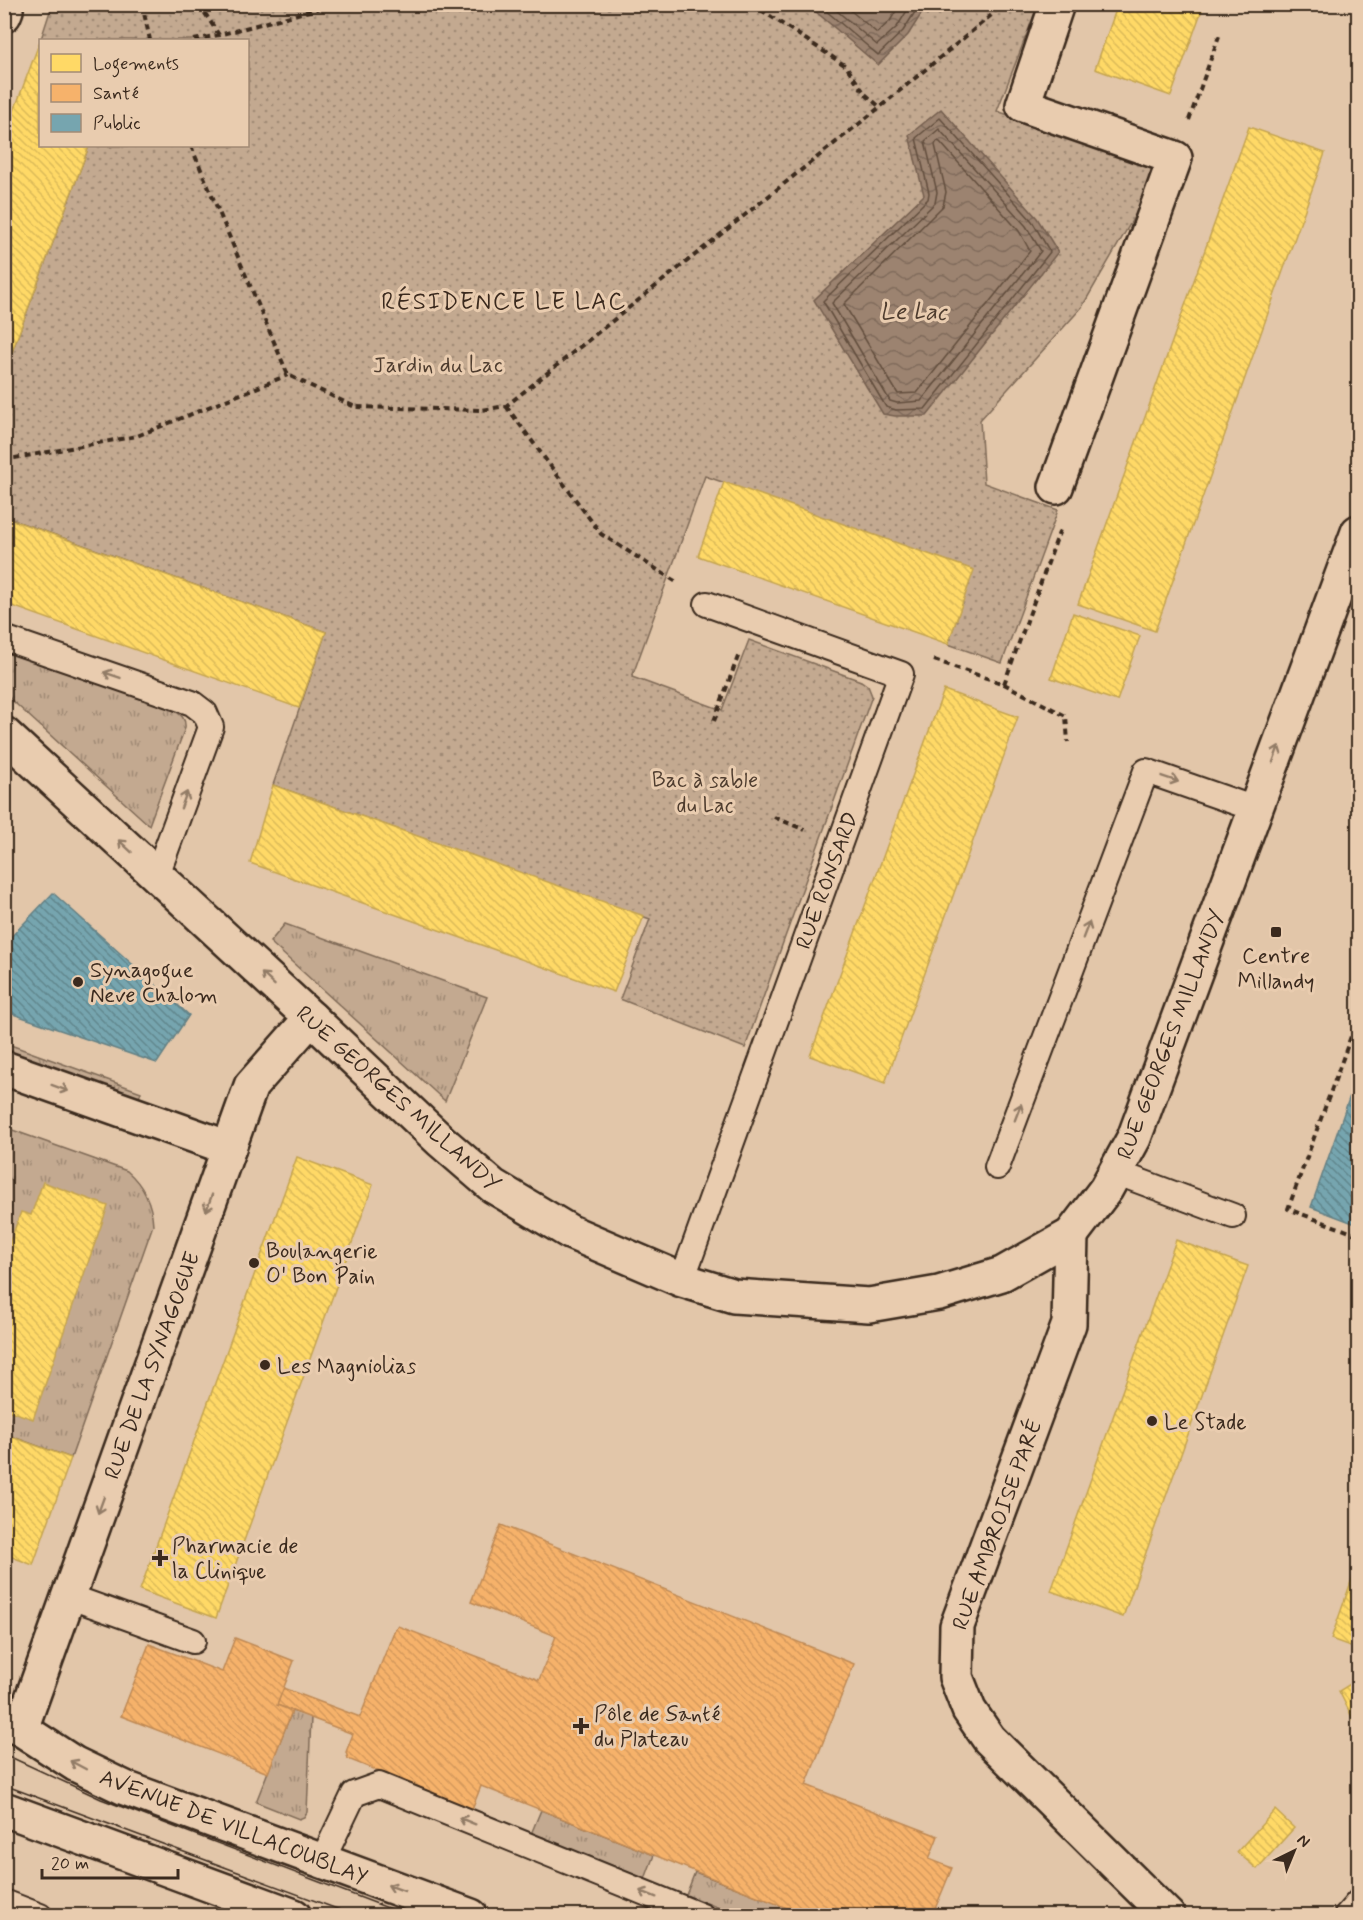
<svg xmlns="http://www.w3.org/2000/svg" width="1363" height="1920" font-family="Mynerve,sans-serif">
<style>
.grass{fill:url(#grass-tufts);stroke:#7f6a57;stroke-width:1.5}
.park{fill:url(#park-dots);stroke:#7f6a57;stroke-width:1.5}
.water{fill:url(#water-waves);stroke:#755f4f;stroke-width:1.5}
.homes{fill:url(#homes-back-hatch);stroke:#c4a450;stroke-width:1.5}
.health{fill:url(#health-back-hatch);stroke:#be8954;stroke-width:1.5}
.public{fill:url(#public-back-hatch);stroke:#648084;stroke-width:1.5}
.lines{fill:none;stroke-linecap:round;stroke-linejoin:round}
.shore{stroke:#624e3e;stroke-width:1.5}
.service-casing{stroke:#3b2a1e;stroke-width:28}
.minor-casing{stroke:#3b2a1e;stroke-width:38}
.tertiary-casing{stroke:#3b2a1e;stroke-width:38}
.path{stroke:#3b2a1e;stroke-width:4;stroke-dasharray:6 4.5;stroke-linecap:butt}
.service{stroke:#e9ccaf;stroke-width:24}
.minor{stroke:#e9ccaf;stroke-width:33}
.tertiary{stroke:#e9ccaf;stroke-width:33}
.tram{stroke:#3b2a1e;stroke-width:1.5}
.oneway{stroke:#927b66}
.poi-dot{fill:#3b2a1e;stroke:#e9ccaf;stroke-width:2}
.labels{text-anchor:middle;stroke-width:6;stroke-linejoin:round;paint-order:stroke}
.park-label{font-size:22px;fill:#4f3d2f;stroke:#e9ccaf}
.street-label{font-size:22px;fill:#3b2a1e;stroke:#e9ccaf}
.poi-label{font-size:22px;fill:#3b2a1e;stroke:#e9ccaf;text-anchor:start}
.neighbourhood-label{font-size:24px;letter-spacing:1.5px;fill:#3b2a1e;stroke:#e9ccaf}
.water-label{font-size:24px;font-style:italic;fill:#4e3c2e;stroke:#e9ccaf}
</style>
<defs>
<pattern id="grass-tufts" width="24" height="20" patternUnits="userSpaceOnUse" patternTransform="scale(1.5)"><rect width="24" height="20" fill="#c3a990"/><path d="M3 7l-1-3M5 7V3M7 7l1-3M15 17l-1-3M17 17v-4M19 17l1-3" fill="none" stroke="#a08a75"/></pattern>
<pattern id="park-dots" width="8" height="8" patternUnits="userSpaceOnUse" patternTransform="scale(1.5)"><rect width="8" height="8" fill="#c3a990"/><path d="M2 2h.1M6 6h.1" fill="none" stroke="#a08a75" stroke-width="1.8" stroke-linecap="round"/></pattern>
<pattern id="water-waves" width="16" height="10" patternUnits="userSpaceOnUse" patternTransform="scale(1.5)"><rect width="16" height="10" fill="#9c836f"/><path d="M0 5q4-4 8 0t8 0" fill="none" stroke="#806b5b"/></pattern>
<pattern id="homes-back-hatch" width="6" height="6" patternUnits="userSpaceOnUse" patternTransform="scale(1.5)"><rect width="6" height="6" fill="#ffd966"/><path d="M-1 5l2 2M0 0l6 6M5-1l2 2" fill="none" stroke="#dbba58"/></pattern>
<pattern id="health-back-hatch" width="6" height="6" patternUnits="userSpaceOnUse" patternTransform="scale(1.5)"><rect width="6" height="6" fill="#f6b26b"/><path d="M-1 5l2 2M0 0l6 6M5-1l2 2" fill="none" stroke="#d4995c"/></pattern>
<pattern id="public-back-hatch" width="6" height="6" patternUnits="userSpaceOnUse" patternTransform="scale(1.5)"><rect width="6" height="6" fill="#76a5af"/><path d="M-1 5l2 2M0 0l6 6M5-1l2 2" fill="none" stroke="#62878e"/></pattern>
</defs>
<rect width="100%" height="100%" fill="#e2c6a9"/>
<filter id="ink" filterUnits="userSpaceOnUse"><feTurbulence type="fractalNoise" baseFrequency=".0167" numOctaves="2"/><feDisplacementMap in="SourceGraphic" scale="12" xChannelSelector="R" yChannelSelector="G"/><feConvolveMatrix kernelMatrix="1 2 1 2 8 2 1 2 1" color-interpolation-filters="sRGB"/></filter>
<g filter="url(#ink)">
<!-- grass -->
<g class="grass">
<path d="M4,649L173,709C181,715 186,718 185,728L149,825L5,694Z"/>
<polygon points="285,924 487,997 445,1101 270,942"/>
<polygon points="5,1043 141,1092 137,1103 5,1055"/>
<path d="M4,1127L127,1171C143,1185 152,1204 153,1225L71,1458L5,1434Z"/>
<polygon points="292,1711 311,1717 307,1812 304,1817 299,1819 256,1802"/>
<polygon points="541,1810 654,1855 645,1879 531,1834"/>
<polygon points="695,1872 807,1915 737,1915 686,1895"/>
</g>
<!-- park -->
<polygon class="park" points="52,5 1038,5 997,111 1156,167 1145,198 1082,307 980,420 984,483 1058,510 1002,663 948,644 973,570 705,476 632,677 722,710 749,640 861,681 868,686 872,696 745,1048 620,999 650,919 273,785 326,632 5,517 4,373 89,146 248,146 248,40 44,40 41,39"/>
<!-- water -->
<g class="water">
<polygon points="808,5 927,4 927,5 908,35 878,65"/>
<polygon points="941,109 1037,218 1058,252 927,416 895,416 883,414 814,300 924,195 909,135"/>
</g>
<!-- homes -->
<g class="homes">
<polygon points="1118,4 1204,4 1171,96 1095,69"/>
<polygon points="40,41 40,146 89,146 4,373 4,138"/>
<polygon points="1249,127 1325,153 1155,631 1078,604"/>
<polygon points="724,482 974,570 948,644 698,556"/>
<polygon points="4,517 326,632 299,708 4,603"/>
<polygon points="1073,613 1140,636 1117,701 1051,678"/>
<polygon points="944,690 1018,717 885,1083 810,1056"/>
<polygon points="273,785 644,916 614,992 250,863"/>
<polygon points="297,1157 373,1185 216,1618 140,1590"/>
<polygon points="43,1182 108,1206 33,1419 4,1409 4,1258 21,1212 31,1215"/>
<polygon points="1176,1240 1248,1266 1123,1617 1051,1591"/>
<polygon points="4,1434 71,1458 33,1565 4,1554"/>
<polygon points="1358,1562 1358,1649 1331,1639"/>
<polygon points="1358,1679 1358,1729 1339,1691"/>
<polygon points="1275,1810 1294,1828 1257,1869 1237,1852"/>
</g>
<!-- health -->
<g class="health">
<polygon points="501,1525 854,1664 806,1785 938,1836 929,1859 952,1868 932,1916 807,1916 481,1786 472,1809 348,1759 346,1752 353,1734 277,1705 283,1688 360,1717 395,1629 398,1626 539,1680 556,1636 471,1602"/>
<polygon points="235,1638 294,1661 277,1705 292,1711 268,1773 121,1716 149,1644 222,1672"/>
</g>
<!-- public -->
<g class="public">
<polygon points="53,893 189,1015 157,1063 4,1011 4,953 9,939"/>
<polygon points="1358,1073 1358,1225 1311,1207"/>
</g>
<g class="lines">
<!-- shore -->
<g class="shore">
<polyline points="818,4 878,55 903,31 920,4"/>
<polyline points="829,4 877,45 897,27 911,4"/>
<polyline points="843,4 877,33 890,21 900,4"/>
<polygon points="940,118 1032,221 1050,252 925,409 896,410 886,407 823,301 928,199 929,193 916,138"/>
<polygon points="939,129 1026,226 1041,251 921,401 897,403 890,401 832,303 935,203 937,192 925,141"/>
<polygon points="937,141 940,142 1019,231 1030,251 917,393 898,394 844,304 943,206 946,192 935,145"/>
</g>
<!-- service casing -->
<g class="service-casing">
<g id="service">
<polyline points="4,638 192,703 205,713 211,727 157,875"/>
<polyline points="997,1167 1146,771 1255,809"/>
<polyline points="1115,1172 1233,1216"/>
<polyline points="682,1280 901,674 707,604"/>
<polyline points="68,1596 193,1641"/>
<polyline points="322,1861 354,1794 379,1785 702,1916"/>
<polyline points="4,1902 40,1916"/>
<polyline points="1346,1916 1358,1902"/>
</g>
</g>
<!-- minor casing -->
<g class="minor-casing">
<g id="minor">
<polyline points="4,9 6,10 4,15"/>
<polyline points="1056,487 1175,158 1023,105 1057,4"/>
<polyline points="4,734 311,1018 441,1141 493,1186 570,1232 682,1280 734,1296 869,1305 939,1293 1002,1274 1071,1235 1106,1189 1134,1138 1358,532"/>
<polyline points="4,1068 229,1148"/>
<polyline points="1071,1235 1069,1324 957,1626 956,1677 969,1710 989,1739 1168,1916"/>
<polyline points="21,1729 251,1086 311,1018"/>
</g>
</g>
<!-- tertiary casing -->
<g class="tertiary-casing">
<g id="tertiary">
<polyline points="4,1722 21,1729 75,1764 125,1788 471,1916"/>
<polyline points="4,1809 294,1916"/>
</g>
</g>
<!-- path -->
<g class="path">
<polyline points="142,4 150,40"/>
<polyline points="199,4 219,35 335,4"/>
<polyline points="752,4 846,66 865,94 880,107 994,13 998,4"/>
<polyline points="194,40 219,35"/>
<polyline points="1189,120 1219,36"/>
<polyline points="191,146 288,375 355,407 482,410 506,406 880,107"/>
<polyline points="506,406 601,534 678,583"/>
<polyline points="4,460 137,436 288,375"/>
<polyline points="934,660 1004,684 1066,716 1068,742"/>
<polyline points="1004,684 1061,527"/>
<polyline points="714,721 739,654"/>
<polyline points="774,817 805,830"/>
<polyline points="1358,1017 1288,1209 1358,1235"/>
</g>
<!-- service -->
<use href="#service" class="service"/>
<!-- minor -->
<use href="#minor" class="minor"/>
<!-- tertiary -->
<use href="#tertiary" class="tertiary"/>
<!-- tram -->
<g class="tram">
<polyline points="4,1754 101,1799 409,1916"/>
<polyline points="4,1785 356,1916"/>
</g>
</g>
<!-- one-way arrows -->
<defs><path id="oneway-shaft" d="M-6 0H5M1.5-3L5.5 0L1.5 3" fill="none" stroke-width="1.6" stroke-linecap="round" stroke-linejoin="round" transform="scale(1.5)"/></defs>
<g class="oneway">
<use href="#oneway-shaft" transform="translate(112 675) rotate(-161)"/>
<use href="#oneway-shaft" transform="translate(1276 754) rotate(-70)"/>
<use href="#oneway-shaft" transform="translate(1170 779) rotate(19)"/>
<use href="#oneway-shaft" transform="translate(184 800) rotate(-70)"/>
<use href="#oneway-shaft" transform="translate(125 846) rotate(-137)"/>
<use href="#oneway-shaft" transform="translate(1086 930) rotate(-69)"/>
<use href="#oneway-shaft" transform="translate(268 979) rotate(-137)"/>
<use href="#oneway-shaft" transform="translate(60 1088) rotate(20)"/>
<use href="#oneway-shaft" transform="translate(1018 1112) rotate(-69)"/>
<use href="#oneway-shaft" transform="translate(209 1203) rotate(110)"/>
<use href="#oneway-shaft" transform="translate(101 1505) rotate(110)"/>
<use href="#oneway-shaft" transform="translate(78 1765) rotate(-152)"/>
<use href="#oneway-shaft" transform="translate(467 1821) rotate(-158)"/>
<use href="#oneway-shaft" transform="translate(396 1888) rotate(-160)"/>
<use href="#oneway-shaft" transform="translate(648 1894) rotate(-158)"/>
</g>
</g>
<!-- markers -->
<g class="poi-dot">
<rect x="1270" y="926" width="12" height="12" rx="3"/>
<circle cx="78" cy="982" r="6"/>
<circle cx="254" cy="1263" r="6"/>
<circle cx="265" cy="1365" r="6"/>
<circle cx="1152" cy="1421" r="6"/>
<path d="M157 1549h6v6h6v6h-6v6h-6v-6h-6v-6h6z"/>
<path d="M578 1717h6v6h6v6h-6v6h-6v-6h-6v-6h6z"/>
</g>
<g class="labels">
<!-- park labels -->
<g class="park-label">
<text x="438" y="372">Jardin du Lac</text>
<text x="705" y="787">Bac à sable<tspan x="705" dy="25">du Lac</tspan></text>
</g>
<!-- street labels -->
<g class="street-label">
<text transform="translate(826 880) rotate(-70)" y="8">RUE RONSARD</text>
<text transform="translate(1170 1034) rotate(-69)" y="8">RUE GEORGES MILLANDY</text>
<text transform="translate(399 1098) rotate(42)" y="8">RUE GEORGES MILLANDY</text>
<text transform="translate(151 1365) rotate(-70)" y="8">RUE DE LA SYNAGOGUE</text>
<text transform="translate(996 1524) rotate(-70)" y="8">RUE AMBROISE PARÉ</text>
<text transform="translate(234 1826) rotate(21)" y="8">AVENUE DE VILLACOUBLAY</text>
</g>
<!-- poi labels -->
<g class="poi-label">
<text x="1276" y="963" text-anchor="middle">Centre<tspan x="1276" dy="25">Millandy</tspan></text>
<text x="90" y="977">Synagogue<tspan x="90" dy="25">Neve Chalom</tspan></text>
<text x="266" y="1258">Boulangerie<tspan x="266" dy="25">O' Bon Pain</tspan></text>
<text x="277" y="1373">Les Magniolias</text>
<text x="1164" y="1429">Le Stade</text>
<text x="172" y="1553">Pharmacie de<tspan x="172" dy="25">la Clinique</tspan></text>
<text x="594" y="1721">Pôle de Santé<tspan x="594" dy="25">du Plateau</tspan></text>
</g>
<!-- neighbourhood labels -->
<g class="neighbourhood-label">
<text x="504" y="309">RÉSIDENCE LE LAC</text>
</g>
<!-- water labels -->
<g class="water-label">
<text x="913" y="319">Le Lac</text>
</g>
</g>
<!-- margin -->
<rect width="1363" height="1920" fill="none" stroke="#e9ccaf" stroke-width="24"/>
<rect x="12" y="12" width="1339" height="1896" fill="none" stroke="#3b2a1e" stroke-width="2" filter="url(#ink)"/>
<!-- legend -->
<rect x="39" y="39" width="210" height="108" fill="#e9ccaf" stroke="#a38b75" stroke-width="1.5"/>
<rect x="51" y="54" width="30" height="18" fill="#ffd966" stroke="#a38b75" stroke-width="1.5"/>
<text x="93" y="69" font-size="18" fill="#3b2a1e">Logements</text>
<rect x="51" y="84" width="30" height="18" fill="#f6b26b" stroke="#a38b75" stroke-width="1.5"/>
<text x="93" y="99" font-size="18" fill="#3b2a1e">Santé</text>
<rect x="51" y="114" width="30" height="18" fill="#76a5af" stroke="#a38b75" stroke-width="1.5"/>
<text x="93" y="129" font-size="18" fill="#3b2a1e">Public</text>
<!-- north arrow -->
<g transform="translate(1294 1851) rotate(43)" stroke="#e9ccaf" stroke-width="4.5" paint-order="stroke">
<path d="M0-4.5L10 22L0 15L-10 22Z" fill="#3b2a1e"/>
<text y="-9" font-size="16" font-weight="bold" text-anchor="middle" fill="#3b2a1e">N</text>
</g>
<!-- scale -->
<path d="M42 1869v9h136v-9" fill="none" stroke="#3b2a1e" stroke-width="3"/>
<text x="51" y="1869" font-size="18" fill="#3b2a1e" stroke="#e9ccaf" stroke-width="4.5" paint-order="stroke">20 m</text>
</svg>
